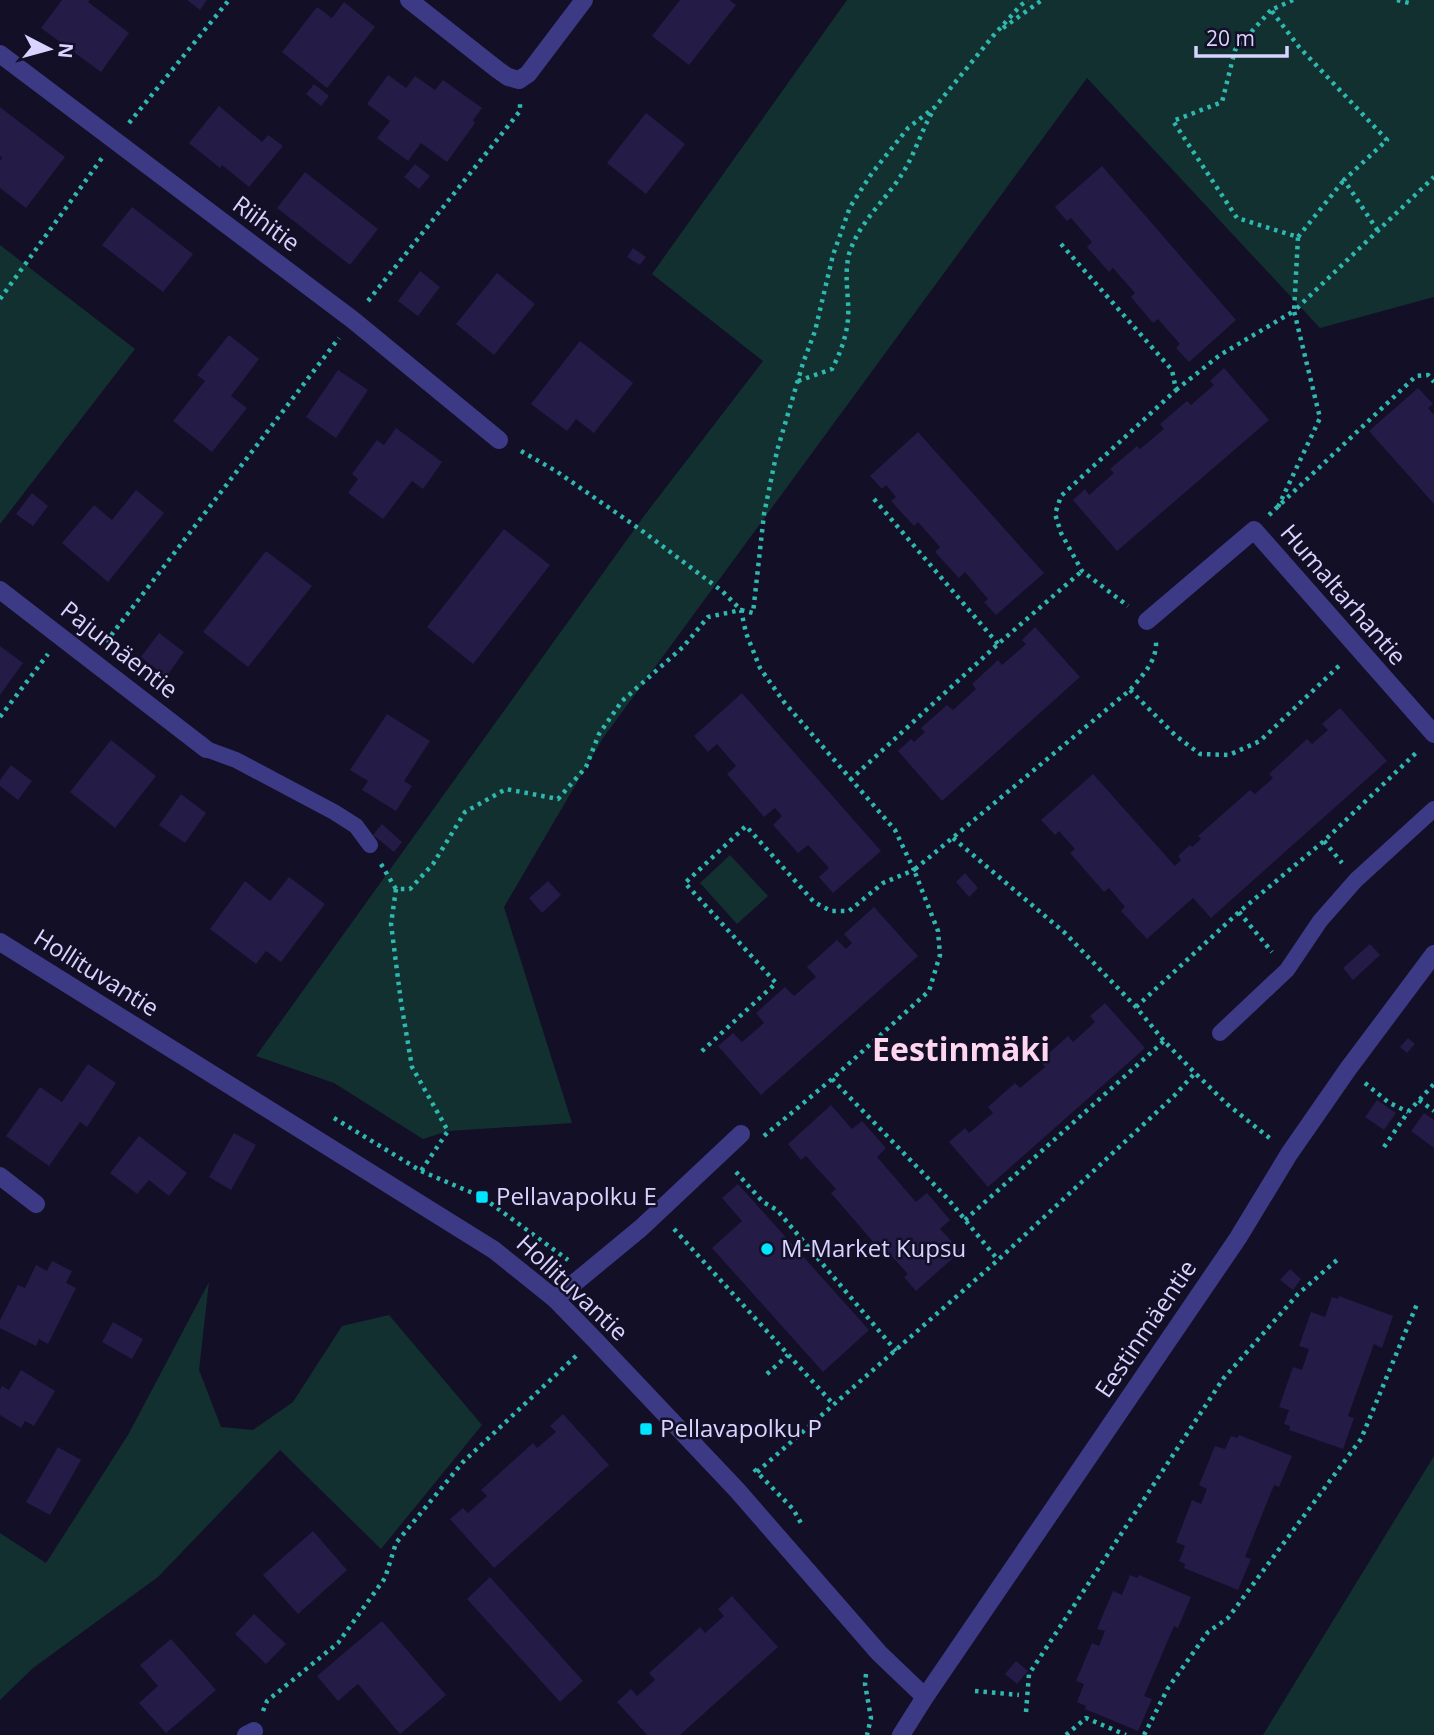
<svg xmlns="http://www.w3.org/2000/svg" width="1434" height="1735" font-family="'Open Sans',sans-serif">
<style>
.green{fill:#12302f}
.building{fill:#241b47}
.lines{fill:none;stroke-linecap:round;stroke-linejoin:round}
.path{stroke:#2fb8b0;stroke-width:4.5;stroke-dasharray:3.5 5;stroke-linecap:butt}
.lane{stroke:#3d3a85;stroke-width:16}
.street{stroke:#3d3a85;stroke-width:18}
.poi-dot{fill:#00e5ff;stroke:#130f26;stroke-width:2.5}
.labels{text-anchor:middle;stroke-width:5;stroke-linejoin:round;paint-order:stroke}
.street-label{font-size:24px;fill:#d9d4ff;stroke:#130f26}
.poi-label{font-size:24px;fill:#d9d4ff;stroke:#130f26;text-anchor:start}
.district-label{font-size:32px;font-weight:bold;fill:#ffd6f0;stroke:#130f26}
</style>
<rect width="100%" height="100%" fill="#130f26"/>
<!-- green -->
<g class="green">
<polygon points="847,0 1434,0 1434,297 1320,328 1087,78 603,738 504,907 572,1123 448,1131 423,1139 334,1083 256,1056 644,516 763,361 652,274"/>
<polygon points="0,245 135,349 0,524"/>
<polygon points="730,855 768,896 737,924 700,883"/>
<polygon points="209,1282 199,1370 221,1427 253,1430 293,1402 342,1326 389,1315 482,1425 381,1549 280,1450 158,1577 33,1668 0,1700 0,1533 46,1563 128,1435"/>
<polygon points="1434,1456 1434,1735 1263,1735"/>
</g>
<!-- building -->
<g class="building">
<polygon points="62,0 90,0 88,2 129,33 101,72 41,28"/>
<polygon points="187,0 207,0 200,10"/>
<polygon points="680,0 729,0 736,5 689,65 652,36"/>
<polygon points="344,2 375,27 327,88 282,52 317,7 332,18"/>
<polygon points="388,75 406,88 415,76 435,90 443,80 482,108 473,120 475,123 447,162 421,143 408,161 377,138 390,121 367,104"/>
<polygon points="314,84 329,96 321,106 306,94"/>
<polygon points="219,106 262,142 268,135 283,146 249,187 222,165 220,168 189,143"/>
<polygon points="0,107 65,157 26,208 0,188 0,161 2,158 0,156"/>
<polygon points="646,113 685,144 646,194 607,163"/>
<polygon points="415,164 430,176 419,189 404,177"/>
<polygon points="1102,166 1236,320 1189,362 1176,348 1180,344 1158,319 1153,323 1131,297 1135,293 1113,268 1109,272 1087,247 1092,242 1071,218 1067,221 1055,207"/>
<polygon points="305,172 378,229 350,265 277,208"/>
<polygon points="132,207 193,254 163,292 102,245"/>
<polygon points="633,248 646,257 640,265 627,257"/>
<polygon points="420,271 440,287 418,316 398,301"/>
<polygon points="497,273 535,304 494,355 456,324"/>
<polygon points="229,335 259,359 231,396 247,408 212,452 173,421 205,381 197,375"/>
<polygon points="580,341 633,383 594,433 576,419 567,431 531,404"/>
<polygon points="1224,368 1269,420 1117,551 1073,500 1085,489 1089,495 1114,473 1110,469 1137,446 1140,449 1164,429 1160,424 1187,401 1191,405 1214,385 1210,381"/>
<polygon points="338,370 368,390 336,438 306,417"/>
<polygon points="1418,388 1433,404 1428,408 1434,415 1434,504 1369,431"/>
<polygon points="396,428 442,462 423,489 412,481 383,519 348,493 358,479 352,474 377,440 384,445"/>
<polygon points="918,432 1044,573 996,615 984,602 988,599 965,572 959,578 935,552 940,547 918,522 914,526 891,501 896,497 886,485 882,489 870,476"/>
<polygon points="136,490 164,513 108,582 62,543 94,505 112,520"/>
<polygon points="32,493 48,506 33,526 16,514"/>
<polygon points="504,529 550,565 473,664 427,627"/>
<polygon points="266,551 312,586 248,667 203,632"/>
<polygon points="1035,627 1080,677 942,801 898,751 911,739 914,742 925,732 921,728 947,705 953,710 976,689 972,684 998,660 1002,665 1026,644 1022,640"/>
<polygon points="159,633 184,652 166,677 141,657"/>
<polygon points="0,646 23,663 0,695"/>
<polygon points="742,693 881,851 833,893 819,877 829,868 808,845 798,853 773,825 782,816 775,808 764,817 727,774 736,766 717,744 708,752 694,736"/>
<polygon points="1340,708 1387,761 1211,918 1193,898 1147,939 1121,911 1125,907 1109,888 1104,892 1070,853 1075,849 1059,831 1055,835 1041,820 1093,774 1175,866 1181,860 1178,856 1190,845 1192,847 1201,839 1198,836 1250,790 1255,794 1273,778 1269,774 1307,739 1312,744 1328,730 1322,724"/>
<polygon points="387,714 430,741 404,781 412,786 396,811 362,790 368,781 350,770"/>
<polygon points="111,740 156,776 115,828 70,792"/>
<polygon points="11,765 32,781 18,800 0,786 0,780"/>
<polygon points="181,794 206,813 185,843 159,825"/>
<polygon points="382,824 402,842 394,852 373,835"/>
<polygon points="965,873 978,888 969,897 956,882"/>
<polygon points="289,877 325,904 281,962 266,951 256,964 210,929 245,881 270,901"/>
<polygon points="548,881 561,895 542,913 529,898"/>
<polygon points="874,907 918,956 761,1095 718,1046 733,1033 742,1042 764,1023 756,1013 785,987 794,996 816,977 807,967 837,940 846,949 852,943 844,934"/>
<polygon points="1370,944 1380,955 1353,980 1343,968"/>
<polygon points="1105,1003 1145,1048 988,1187 949,1142 965,1128 969,1133 993,1113 988,1107 1015,1083 1020,1088 1045,1067 1040,1061 1068,1036 1073,1042 1095,1022 1090,1016"/>
<polygon points="1408,1038 1415,1044 1407,1053 1400,1047"/>
<polygon points="88,1064 116,1083 87,1127 80,1122 49,1166 6,1136 40,1087 62,1102"/>
<polygon points="1377,1100 1396,1113 1384,1130 1365,1117"/>
<polygon points="831,1105 852,1129 862,1121 886,1148 877,1157 916,1202 927,1193 950,1220 940,1229 961,1251 916,1291 904,1277 908,1274 878,1241 875,1244 831,1193 836,1189 806,1156 801,1160 788,1144"/>
<polygon points="1424,1113 1434,1120 1434,1148 1411,1131"/>
<polygon points="234,1133 256,1145 231,1190 209,1177"/>
<polygon points="139,1136 187,1173 169,1196 149,1180 137,1194 110,1173"/>
<polygon points="738,1184 869,1330 823,1372 712,1248 742,1221 722,1198"/>
<polygon points="52,1261 72,1271 66,1283 76,1288 48,1344 39,1339 36,1346 0,1328 0,1320 18,1285 25,1288 36,1265 47,1271"/>
<polygon points="1290,1269 1301,1279 1293,1290 1280,1280"/>
<polygon points="1339,1296 1393,1316 1382,1348 1374,1344 1348,1416 1354,1418 1343,1449 1289,1430 1290,1426 1284,1424 1289,1410 1279,1407 1293,1367 1302,1370 1309,1349 1299,1346 1311,1312 1325,1317 1332,1297 1338,1299"/>
<polygon points="113,1322 143,1339 132,1359 102,1342"/>
<polygon points="21,1370 55,1391 34,1426 25,1421 21,1428 0,1415 0,1390 2,1386 9,1390"/>
<polygon points="563,1414 609,1465 494,1568 450,1519 463,1508 468,1513 487,1496 481,1490 533,1443 537,1448 556,1432 550,1426"/>
<polygon points="1239,1435 1292,1456 1279,1487 1274,1485 1245,1557 1251,1559 1238,1590 1184,1568 1185,1564 1179,1561 1185,1546 1176,1542 1192,1500 1201,1504 1207,1489 1199,1485 1215,1446 1225,1449 1231,1436 1238,1438"/>
<polygon points="58,1447 81,1460 50,1515 26,1502"/>
<polygon points="313,1531 347,1570 298,1614 263,1575"/>
<polygon points="1130,1575 1137,1578 1139,1575 1191,1597 1178,1628 1174,1626 1144,1696 1152,1699 1138,1731 1085,1709 1086,1706 1077,1702 1084,1684 1076,1681 1092,1643 1099,1646 1105,1631 1097,1629 1113,1591 1122,1595"/>
<polygon points="490,1577 583,1681 560,1702 467,1599"/>
<polygon points="732,1596 778,1647 680,1735 647,1735 617,1702 631,1689 637,1696 655,1680 649,1673 700,1627 705,1633 724,1616 718,1609"/>
<polygon points="254,1614 286,1644 266,1664 235,1634"/>
<polygon points="382,1621 446,1695 400,1734 358,1684 338,1701 317,1676"/>
<polygon points="171,1639 216,1690 166,1733 139,1703 158,1686 140,1665"/>
<polygon points="1016,1661 1028,1671 1017,1684 1005,1674"/>
</g>
<g class="lines">
<!-- path -->
<g class="path">
<polyline points="1293,0 1271,10 1299,47 1387,140 1344,180 1378,231"/>
<polyline points="1397,0 1409,3 1411,0"/>
<polyline points="1003,28 1042,0"/>
<polyline points="129,123 229,0"/>
<polyline points="1298,237 1344,180"/>
<polyline points="1061,244 1172,370 1176,390 1061,496 1055,514 1061,533 1082,571 1128,606"/>
<polyline points="0,299 102,158"/>
<polyline points="368,301 520,111 520,101"/>
<path d="M798,381L832,369C843,348 850,326 848,302C847,285 845,271 849,254C859,222 885,201 902,174C915,154 921,131 933,111"/>
<polyline points="1176,390 1220,355 1294,311 1298,237 1237,218 1173,121 1222,102 1235,50 1271,10"/>
<polyline points="521,451 556,471 641,530 722,591 741,610 753,613 764,514 777,451 803,363 815,331 833,255 850,207 872,173 908,128 935,107 993,36 1021,5 1028,0"/>
<polyline points="874,499 998,644"/>
<polyline points="1278,507 1320,418 1294,311 1434,177"/>
<polyline points="1269,515 1416,376 1428,375 1434,382"/>
<polyline points="106,642 339,338"/>
<polyline points="1130,690 1176,736 1200,754 1229,755 1260,741 1342,663"/>
<polyline points="0,717 48,654"/>
<polyline points="850,780 998,644 1082,571"/>
<polyline points="953,838 1065,933 1136,1007 1164,1041 1195,1073 1227,1104 1272,1140"/>
<polyline points="1324,841 1342,863"/>
<polyline points="381,864 396,889 410,889 433,864 465,812 506,789 558,799 586,767 599,734 622,701 683,647 708,617 741,610 746,633 760,668 784,702 895,830 914,870 883,883 849,911 831,911 814,902 746,826 685,883 776,983 701,1052"/>
<polyline points="396,889 391,924 401,1002 412,1067 448,1131 421,1171"/>
<polyline points="1239,912 1272,952"/>
<polyline points="1136,1007 1239,912 1324,841 1418,751"/>
<polyline points="832,1079 948,1199 998,1260"/>
<polyline points="1365,1083 1388,1102 1408,1112"/>
<polyline points="1419,1100 1434,1111"/>
<polyline points="334,1118 421,1171 482,1197 568,1260"/>
<path d="M764,1136L832,1079L929,991L940,955L938,931L914,870L1130,690C1142,676 1157,661 1156,642"/>
<polyline points="1384,1147 1408,1112 1434,1084"/>
<polyline points="736,1172 763,1202 777,1210 896,1351"/>
<polyline points="965,1220 1164,1041"/>
<polyline points="674,1229 834,1405"/>
<polyline points="767,1374 788,1355"/>
<polyline points="754,1469 793,1509 801,1523"/>
<polyline points="757,1472 998,1260 1174,1096 1195,1073"/>
<polyline points="866,1674 865,1684 871,1718 867,1735"/>
<polyline points="975,1691 1019,1695"/>
<polyline points="263,1711 267,1701 338,1643 385,1578 396,1543 463,1462 577,1355"/>
<polyline points="1026,1712 1029,1674 1223,1379 1298,1294 1337,1260"/>
<polyline points="1066,1735 1086,1718 1126,1735"/>
<polyline points="1144,1735 1168,1688 1208,1632 1228,1618 1361,1439 1417,1304"/>
</g>
<!-- lane -->
<g class="lane">
<polyline points="206,749 236,760 334,812 356,826 370,845"/>
<polyline points="1220,1033 1287,970 1320,921 1356,880 1434,809"/>
</g>
<!-- street -->
<g class="street">
<polyline points="409,0 498,70 508,77 519,80 528,74 584,0"/>
<polyline points="0,54 353,320 499,440"/>
<polyline points="0,590 206,749"/>
<polyline points="1147,621 1254,530 1434,734"/>
<polyline points="0,942 494,1250 555,1299 594,1339 737,1490 879,1653 925,1697"/>
<polyline points="0,1176 36,1204"/>
<polyline points="555,1299 641,1228 741,1134"/>
<polyline points="246,1735 254,1731"/>
<polyline points="901,1735 925,1697 1238,1238 1289,1154 1348,1069 1434,954"/>
</g>
</g>
<!-- markers -->
<g class="poi-dot">
<rect x="475" y="1190" width="14" height="14" rx="3.5"/>
<circle cx="767" cy="1249" r="7"/>
<rect x="639" y="1422" width="14" height="14" rx="3.5"/>
</g>
<g class="labels">
<!-- street labels -->
<g class="street-label">
<text transform="translate(266 224) rotate(36)" y="8">Riihitie</text>
<text transform="translate(1343 595) rotate(49)" y="8">Humaltarhantie</text>
<text transform="translate(119 650) rotate(38)" y="8">Pajumäentie</text>
<text transform="translate(96 973) rotate(32)" y="8">Hollituvantie</text>
<text transform="translate(572 1288) rotate(43)" y="8">Hollituvantie</text>
<text transform="translate(1146 1329) rotate(-56)" y="8">Eestinmäentie</text>
</g>
<!-- poi labels -->
<g class="poi-label">
<text x="496" y="1205">Pellavapolku E</text>
<text x="781" y="1257">M-Market Kupsu</text>
<text x="660" y="1437">Pellavapolku P</text>
</g>
<!-- district labels -->
<g class="district-label">
<text x="961" y="1061">Eestinmäki</text>
</g>
</g>
<!-- north arrow -->
<g transform="translate(49 49) rotate(96)" stroke="#130f26" stroke-width="5" paint-order="stroke">
<path d="M0-5L12 26L0 18L-12 26Z" fill="#d9d4ff"/>
<text y="-10" font-size="19" font-weight="bold" text-anchor="middle" fill="#d9d4ff">N</text>
</g>
<!-- scale -->
<path d="M1196 46v10h91v-10" fill="none" stroke="#d9d4ff" stroke-width="3.5"/>
<text x="1206" y="46" font-size="21" fill="#d9d4ff" stroke="#130f26" stroke-width="5" paint-order="stroke">20 m</text>
</svg>
